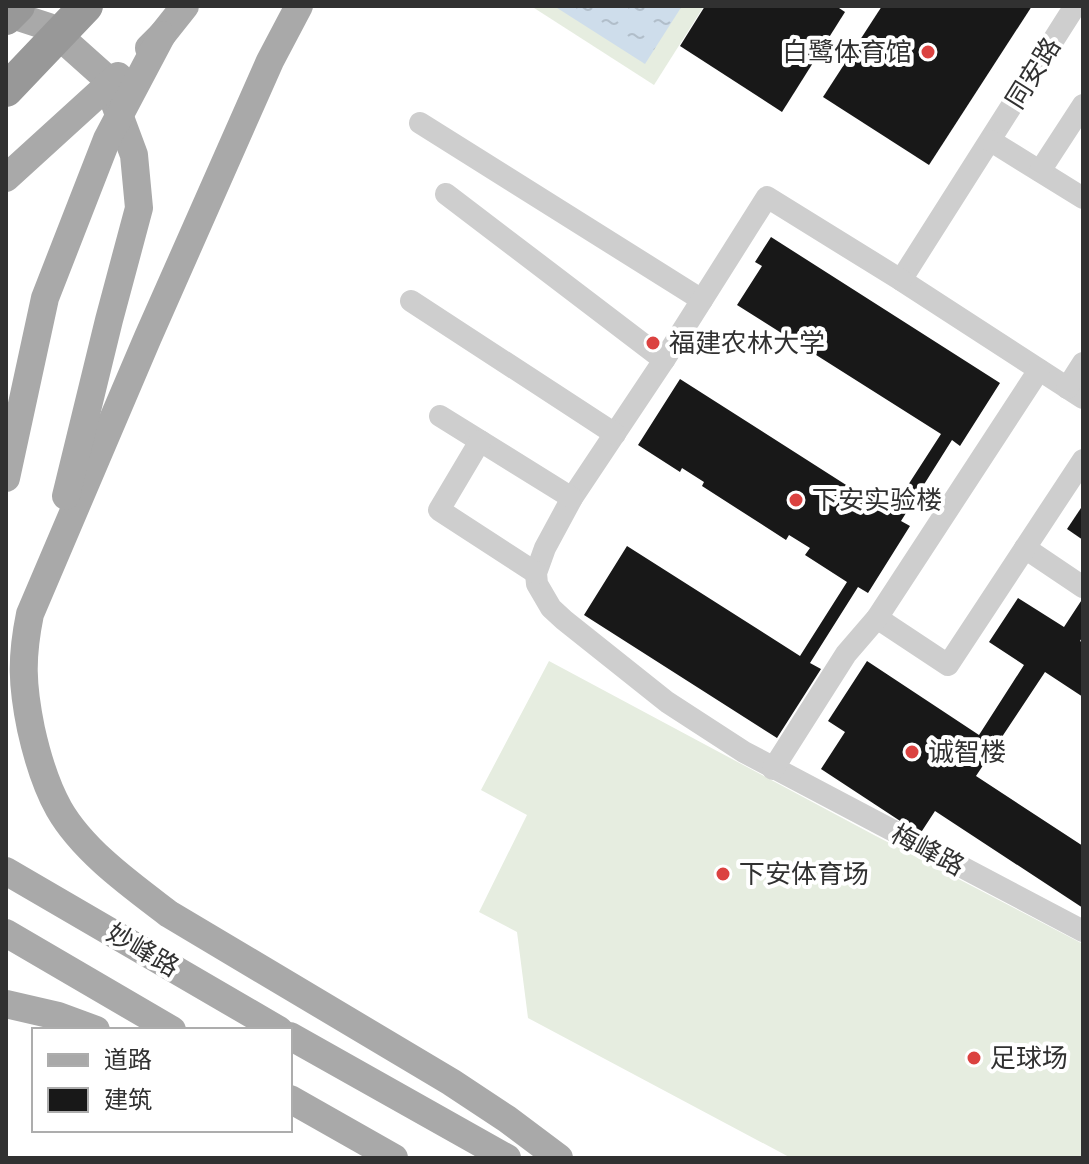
<svg xmlns="http://www.w3.org/2000/svg" width="1089" height="1164" font-family="Rubik,'Noto Sans SC',sans-serif">
<style>
.pitch{fill:#e6ede0}
.water{fill:url(#water-ripples)}
.building{fill:#181818}
.lines{fill:none;stroke-linecap:round;stroke-linejoin:round}
.minor{stroke:#cecece;stroke-width:22}
.major{stroke:#a9a9a9;stroke-width:28}
.highway{stroke:#989898;stroke-width:34}
.poi-dot{fill:#db4240;stroke:#fff;stroke-width:3}
.labels{text-anchor:middle;stroke-width:8;stroke-linejoin:round;paint-order:stroke}
.poi-label{font-size:26px;fill:#313131;stroke:#fff;text-anchor:start}
.street-label{font-size:26px;fill:#313131;stroke:#fff}
</style>
<defs>
<pattern id="water-ripples" width="26" height="14" patternUnits="userSpaceOnUse" patternTransform="scale(2)"><rect width="26" height="14" fill="#ceddeb"/><path d="M2 4q2-2 4 0t4 0M15 11q2-2 4 0t4 0" fill="none" stroke="#b1beca"/></pattern>
</defs>
<rect width="100%" height="100%" fill="#fff"/>
<!-- pitch -->
<g class="pitch">
<polygon points="531,6 704,6 654,85"/>
<polygon points="549,661 874,835 1083,944 1083,1158 791,1158 528,1018 517,932 479,912 527,815 481,790"/>
</g>
<!-- water -->
<polygon class="water" points="554,6 682,6 645,64"/>
<!-- building -->
<g class="building">
<polygon points="705,6 836,6 845,12 782,112 680,46"/>
<polygon points="882,6 1032,6 929,165 823,97"/>
<polygon points="771,237 1000,383 960,446 952,440 901,521 910,526 868,593 858,587 810,663 821,669 777,738 584,615 627,546 800,656 847,582 805,555 810,548 789,535 786,540 702,486 704,482 682,468 680,472 638,445 680,379 890,513 941,434 737,305 762,266 755,262"/>
<polygon points="1083,505 1083,540 1067,529"/>
<polygon points="1018,598 1064,627 1083,598 1083,636 1080,641 1083,643 1083,697 1045,672 976,776 1083,846 1083,908 935,811 920,834 821,769 845,732 828,721 867,661 979,735 1024,665 989,642"/>
</g>
<g class="lines">
<!-- minor -->
<g class="minor">
<polyline points="1075,6 901,280 1083,398"/>
<polyline points="420,123 702,300"/>
<polyline points="991,141 1083,198"/>
<polyline points="1040,171 1083,105"/>
<polyline points="446,194 664,360"/>
<polyline points="901,280 767,197 664,360 572,498 545,548 536,573 537,584 551,608 564,620 667,702 744,752 1083,931"/>
<polyline points="411,301 615,434"/>
<polyline points="1067,388 1083,363"/>
<polyline points="440,416 572,498"/>
<polyline points="480,441 439,510 536,573"/>
<polyline points="1025,548 1083,587"/>
<polyline points="877,618 948,665 1083,460"/>
<polyline points="773,769 846,654 877,618 1039,370"/>
</g>
<!-- major -->
<g class="major">
<path d="M299,6L270,61L148,337L30,614C21,658 22,685 31,729C37,756 45,784 59,809C83,851 131,885 169,914L451,1082L507,1119L559,1158"/>
<polyline points="6,13 49,27 105,77 134,155 139,208 109,320 66,496"/>
<polyline points="149,48 162,35 185,6"/>
<polyline points="6,178 118,76"/>
<polyline points="6,478 45,298 107,139 162,35"/>
<polyline points="6,871 279,1030"/>
<polyline points="6,933 172,1030"/>
<polyline points="6,1004 58,1016 96,1030"/>
<polyline points="290,1036 507,1158"/>
<polyline points="290,1099 394,1158"/>
</g>
<!-- highway -->
<g class="highway">
<polyline points="6,18 18,6"/>
<polyline points="6,90 86,6"/>
</g>
</g>
<!-- markers -->
<g class="poi-dot">
<circle cx="928" cy="52" r="8"/>
<circle cx="653" cy="343" r="8"/>
<circle cx="796" cy="500" r="8"/>
<circle cx="912" cy="752" r="8"/>
<circle cx="723" cy="874" r="8"/>
<circle cx="974" cy="1058" r="8"/>
</g>
<g class="labels">
<!-- poi labels -->
<g class="poi-label">
<text x="912" y="61" text-anchor="end">白鹭体育馆</text>
<text x="669" y="352">福建农林大学</text>
<text x="812" y="509">下安实验楼</text>
<text x="928" y="761">诚智楼</text>
<text x="739" y="883">下安体育场</text>
<text x="990" y="1067">足球场</text>
</g>
<!-- street labels -->
<g class="street-label">
<text transform="translate(1033 73) rotate(-58)" y="9">同安路</text>
<text transform="translate(928 850) rotate(28)" y="9">梅峰路</text>
<text transform="translate(143 950) rotate(30)" y="9">妙峰路</text>
</g>
</g>
<!-- border -->
<rect width="1089" height="1164" fill="none" stroke="#313131" stroke-width="16"/>
<!-- legend -->
<rect x="32" y="1028" width="260" height="104" fill="#ffffff" stroke="#adadad" stroke-width="2"/>
<rect x="48" y="1054" width="40" height="12" fill="#a9a9a9" stroke="#adadad" stroke-width="2"/>
<text x="104" y="1068" font-size="24" fill="#313131">道路</text>
<rect x="48" y="1088" width="40" height="24" fill="#181818" stroke="#adadad" stroke-width="2"/>
<text x="104" y="1108" font-size="24" fill="#313131">建筑</text>
</svg>
